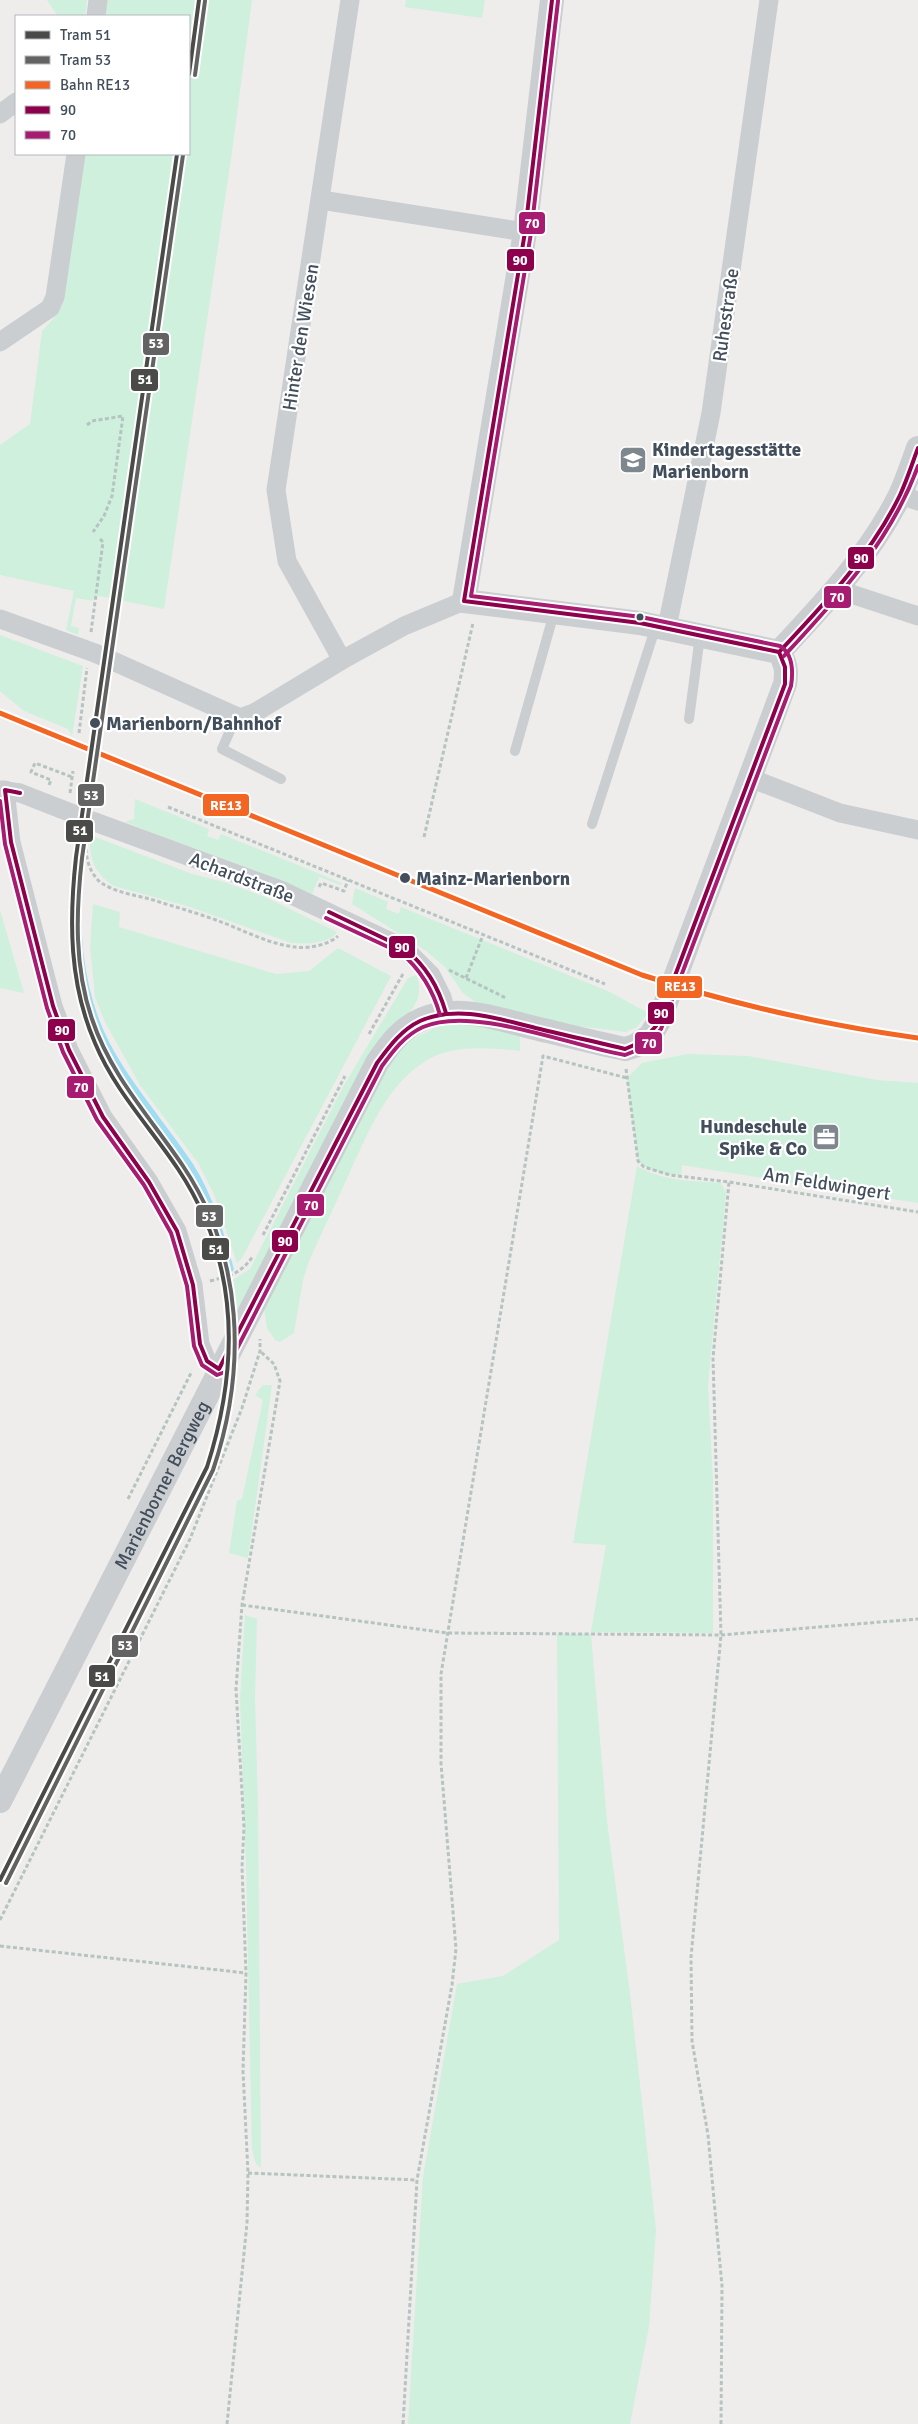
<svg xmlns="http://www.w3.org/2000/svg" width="918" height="2424" font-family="Signika,sans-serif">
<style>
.green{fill:#cef0dc}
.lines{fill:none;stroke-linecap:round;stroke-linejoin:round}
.stream{stroke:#9eddf2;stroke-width:5.5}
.path{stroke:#b5c4c0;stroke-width:3;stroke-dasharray:4 2.5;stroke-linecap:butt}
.service{stroke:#caced1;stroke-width:10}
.minor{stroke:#caced1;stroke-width:19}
.tertiary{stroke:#caced1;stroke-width:24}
.minor-bridge{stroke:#caced1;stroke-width:19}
.bus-1-casing{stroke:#fff;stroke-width:8}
.bus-2-casing{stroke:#fff;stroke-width:8}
.bus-1{stroke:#8d004c;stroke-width:4}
.bus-2{stroke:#a71b71;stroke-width:4}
.rail-1-casing{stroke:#fff;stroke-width:9}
.rail-1{stroke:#f26522;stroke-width:5}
.tram-1-casing{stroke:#fff;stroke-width:8}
.tram-2-casing{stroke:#fff;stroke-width:8}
.tram-1{stroke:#4a4a49;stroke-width:4}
.tram-2{stroke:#646363;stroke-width:4}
.bus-dot{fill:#424e5b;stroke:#fff;stroke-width:2}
.labels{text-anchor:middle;stroke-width:4.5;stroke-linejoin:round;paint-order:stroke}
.street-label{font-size:19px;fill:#424e5b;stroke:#fff}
.poi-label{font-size:19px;font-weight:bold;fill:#424e5b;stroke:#fff;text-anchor:start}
.stop-label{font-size:19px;font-weight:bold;fill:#424e5b;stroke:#fff;text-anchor:start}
.line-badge{stroke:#fff;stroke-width:2}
.badge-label{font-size:14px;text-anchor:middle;font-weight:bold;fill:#fff}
</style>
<rect width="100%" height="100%" fill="#eeedec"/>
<!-- green -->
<g class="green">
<polygon points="47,0 87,0 85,16 58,16"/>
<polygon points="104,0 252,0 231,159 164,609 94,595 93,601 76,598 71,626 79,628 78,635 66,630 74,591 0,575 0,445 30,424 42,331 54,318 63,304 83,154 189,154 189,16 102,16"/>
<polygon points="406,0 485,0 482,18 405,7"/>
<polygon points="0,635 83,666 72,736 68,729 24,711 0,691"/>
<path d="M135,799L209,829L207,836L218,840L221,834L342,883L341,885L319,877L312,894C251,867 187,847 125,822L134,819Z"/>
<path d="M90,832L93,836L192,874L224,882L265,897L337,932C330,944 304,944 291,943L190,907L114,886C92,872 89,856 90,832Z"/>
<polygon points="355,888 388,902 386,909 399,914 401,907 610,992 648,1013 637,1027 626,1032 545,1022 478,1004 463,993 445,967 425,950 352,904"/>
<polygon points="93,904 120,912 119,927 276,974 309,971 338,948 391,976 242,1258 237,1263 214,1194 198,1163 140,1085 105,1022 95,997 90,947"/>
<polygon points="0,910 24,993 0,988"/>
<path d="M416,975C423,989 418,1004 407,1015L235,1322L231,1281L250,1269L343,1087L408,978Z"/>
<path d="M462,1023L520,1035V1051C491,1048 453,1044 427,1060C386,1085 368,1133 349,1174C336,1203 322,1232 309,1261L303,1280L294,1333L280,1342L275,1340L267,1328L264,1308L378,1076L410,1040L437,1027Z"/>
<path d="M687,1054L748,1056L877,1080L918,1083V1203L682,1165L681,1175C665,1175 649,1172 638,1161L627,1078L642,1063Z"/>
<path d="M637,1166C662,1181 693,1181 721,1183L726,1193L708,1385L713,1481V1633L591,1632L606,1545L573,1543Z"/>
<polygon points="263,1385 272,1385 248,1558 229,1553 237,1501 242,1499 263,1400 255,1395"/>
<polygon points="245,1615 257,1619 255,1698 258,1807 261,2168 256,2164 252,2149 246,1867 240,1699"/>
<polygon points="557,1634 591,1634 607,1821 630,1993 656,2230 649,2326 630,2424 408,2424 423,2177 457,1984 503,1976 559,1940"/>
</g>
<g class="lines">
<!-- stream -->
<path class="stream" d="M83,858C74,920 78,988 107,1044C130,1088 164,1125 191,1166C211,1198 221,1233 231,1269"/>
<!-- path -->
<g class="path">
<polyline points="87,425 92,421 123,416 112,496 104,516 93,532"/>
<polyline points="91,632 103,542 100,539"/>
<polyline points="79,733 87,668"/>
<polyline points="99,742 109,679"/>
<polyline points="49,785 51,780 31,772 35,763 72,777"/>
<polyline points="70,793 73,771"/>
<polyline points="91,800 94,780"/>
<polyline points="168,807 605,984"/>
<path d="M86,836C85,853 87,870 100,882C114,892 134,895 150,899C172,906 194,912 216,920C241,929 268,944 295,947C309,949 328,945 338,936"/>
<polyline points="424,837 473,623"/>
<polyline points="319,887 321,883 344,891 348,880"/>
<polyline points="449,970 506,998"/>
<polyline points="466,978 483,935"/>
<polyline points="369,1034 404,972"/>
<polyline points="626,1069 638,1161 644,1167 670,1175 729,1182 918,1212"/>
<polyline points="263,1235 345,1076"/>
<path d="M210,1281C229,1276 241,1274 253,1256"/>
<polyline points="128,1499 192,1371"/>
<polyline points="242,1605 447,1633 721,1635 918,1619"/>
<polyline points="0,1920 190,1539 242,1408 260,1351 260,1339"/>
<polyline points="0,1946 246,1973"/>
<polyline points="248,2173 417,2180"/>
<polyline points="227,2424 247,2223 248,2173 243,2071 246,1973 242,1867 244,1827 236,1689 242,1605 280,1381 274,1364 260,1351"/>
<polyline points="403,2424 417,2180 452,1985 456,1949 441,1763 441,1674 543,1056 627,1078"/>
<polyline points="721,2424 722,2286 708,2135 692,2041 691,1957 721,1635 713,1358 729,1182"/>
</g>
<!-- service -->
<g class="service">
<polyline points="236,717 222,749 281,779"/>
<polyline points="689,719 700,636"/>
<polyline points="515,751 554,613"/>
<polyline points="592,824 656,626"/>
</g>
<!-- minor -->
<g class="minor">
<polyline points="96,16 98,0"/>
<polyline points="0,114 16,102"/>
<polyline points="321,200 525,232"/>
<polyline points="0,342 50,308 55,297 76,154"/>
<polyline points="900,495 918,501"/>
<polyline points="836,589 918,616"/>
<polyline points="0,619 95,653 240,718 254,713 342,660 404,626 464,601"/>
<polyline points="667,627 711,413 769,0"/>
<polyline points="342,660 287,561 276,490 350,0"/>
<polyline points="750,778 840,813 918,830"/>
<polyline points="0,790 20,793 61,809"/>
<polyline points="5,790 11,842 53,1006 69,1050 103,1117 149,1182 177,1231 193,1285 200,1344 207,1361 219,1369"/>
<polyline points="95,822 283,891 404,948 431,975 442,997 446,1013"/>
</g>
<!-- tertiary -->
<g class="tertiary">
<path d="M779,652C824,604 871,554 900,495C907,480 912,464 918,448"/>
<path id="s1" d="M0,1801L377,1063C389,1045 402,1027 423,1019C461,1004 501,1020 539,1029C568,1036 596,1043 625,1049L635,1046L650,1036L659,1021L785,684C787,671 786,663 779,652L640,623L464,601L525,232L552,0"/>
</g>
<!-- minor-bridge -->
<polyline class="minor-bridge" points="61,809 95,822"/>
<!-- bus-1 casing -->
<g class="bus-1-casing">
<g id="bus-1">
<path d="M779,652C824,604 871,555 900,495C907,480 912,464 918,448"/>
<path d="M20,793L5,790L11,842L53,1006L69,1050L103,1117L149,1182L177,1231L193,1285L200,1344L207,1361L219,1369L377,1063C389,1047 401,1030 420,1021C459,1004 501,1020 540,1029C568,1036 597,1042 625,1049L641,1042L656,1026L785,684V667L779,652L640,623L464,601L525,232L552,0"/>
<path d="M329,912L404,948C426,966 438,986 446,1013"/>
</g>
</g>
<!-- bus-2 casing -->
<g class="bus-2-casing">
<g id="bus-2">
<path d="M784,656C837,599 891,541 918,466"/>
<path d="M0,801L5,844L47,1008L63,1052L97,1120L144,1185L171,1233L187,1286L194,1346L202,1365L217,1375L225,1372L382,1066C393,1051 405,1035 423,1027C472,1005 571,1046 625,1055L645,1047L661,1029L791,686C793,673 793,654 780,646L641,617L471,596L531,233L558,1"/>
<path d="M326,918L401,953C421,970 433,990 440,1015"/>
</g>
</g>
<!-- bus-1 -->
<use href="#bus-1" class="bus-1"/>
<!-- bus-2 -->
<use href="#bus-2" class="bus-2"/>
<!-- rail-1 casing -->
<g class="rail-1-casing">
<path id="rail-1" d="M0,713L642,975C732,1004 824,1025 918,1038"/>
</g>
<!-- rail-1 -->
<use href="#rail-1" class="rail-1"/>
<!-- tram-1 casing -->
<g class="tram-1-casing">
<g id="tram-1">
<polyline points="189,74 199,0"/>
<path d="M0,1880L207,1467C240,1364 240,1262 178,1169C150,1127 115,1091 95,1043C69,983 69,921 76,857L177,154"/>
</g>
</g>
<!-- tram-2 casing -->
<g class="tram-2-casing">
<g id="tram-2">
<polyline points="195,75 205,1"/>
<path d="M6,1883L213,1470C247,1369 244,1257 183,1166C150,1117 111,1076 92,1019C74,967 76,911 82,858L183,155"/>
</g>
</g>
<!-- tram-1 -->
<use href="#tram-1" class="tram-1"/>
<!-- tram-2 -->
<use href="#tram-2" class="tram-2"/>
</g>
<!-- icons -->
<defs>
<g id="school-square" transform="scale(1.4375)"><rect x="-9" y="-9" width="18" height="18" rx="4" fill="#7e868e" stroke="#fff"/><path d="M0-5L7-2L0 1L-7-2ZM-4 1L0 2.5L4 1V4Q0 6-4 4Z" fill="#fff"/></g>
<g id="office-square" transform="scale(1.4375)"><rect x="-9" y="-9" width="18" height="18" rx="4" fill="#7e868e" stroke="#fff"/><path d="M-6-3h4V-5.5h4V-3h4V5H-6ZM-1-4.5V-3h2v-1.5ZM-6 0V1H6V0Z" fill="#fff"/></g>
</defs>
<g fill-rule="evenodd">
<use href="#school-square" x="633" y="460"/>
<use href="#office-square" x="826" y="1137"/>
</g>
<!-- markers -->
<g class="bus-dot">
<circle cx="640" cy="617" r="4.5"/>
<circle cx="95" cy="723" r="6"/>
<circle cx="405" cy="878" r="6"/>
</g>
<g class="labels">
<!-- street labels -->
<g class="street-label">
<text transform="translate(725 315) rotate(-82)" y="7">Ruhestraße</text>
<text transform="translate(300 337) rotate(-81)" y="7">Hinter den Wiesen</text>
<text transform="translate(242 877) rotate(21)" y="7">Achardstraße</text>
<text transform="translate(827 1183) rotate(9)" y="7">Am Feldwingert</text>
<text dy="7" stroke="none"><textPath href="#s1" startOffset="355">Marienborner Bergweg</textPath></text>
</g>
<!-- poi labels -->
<g class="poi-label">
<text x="652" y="456">Kindertagesstätte<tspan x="652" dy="22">Marienborn</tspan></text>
<text x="807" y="1133" text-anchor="end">Hundeschule<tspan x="807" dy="22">Spike &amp; Co</tspan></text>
</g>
<!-- stop labels -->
<g class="stop-label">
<text x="106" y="730">Marienborn/Bahnhof</text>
<text x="416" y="885">Mainz-Marienborn</text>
</g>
</g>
<g class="line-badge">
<rect x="518" y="211" width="28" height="24" rx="5" fill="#a71b71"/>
<rect x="506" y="248" width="29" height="24" rx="5" fill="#8d004c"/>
<rect x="142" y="332" width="28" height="24" rx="5" fill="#646363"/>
<rect x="130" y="368" width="29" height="24" rx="5" fill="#4a4a49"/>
<rect x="847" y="546" width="28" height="24" rx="5" fill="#8d004c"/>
<rect x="823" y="585" width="29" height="24" rx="5" fill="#a71b71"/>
<rect x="77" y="783" width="28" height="24" rx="5" fill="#646363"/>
<rect x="202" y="793" width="48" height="24" rx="5" fill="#f26522"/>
<rect x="65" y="819" width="29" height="24" rx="5" fill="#4a4a49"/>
<rect x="388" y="935" width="28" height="24" rx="5" fill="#8d004c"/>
<rect x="656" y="975" width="47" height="24" rx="5" fill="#f26522"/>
<rect x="647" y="1001" width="28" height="24" rx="5" fill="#8d004c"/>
<rect x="47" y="1018" width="29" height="24" rx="5" fill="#8d004c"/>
<rect x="634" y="1031" width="29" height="24" rx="5" fill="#a71b71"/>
<rect x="66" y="1075" width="29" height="24" rx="5" fill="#a71b71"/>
<rect x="296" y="1193" width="29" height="24" rx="5" fill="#a71b71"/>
<rect x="195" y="1204" width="29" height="24" rx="5" fill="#646363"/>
<rect x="271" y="1229" width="28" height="24" rx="5" fill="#8d004c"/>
<rect x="201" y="1237" width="29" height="24" rx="5" fill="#4a4a49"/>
<rect x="111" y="1634" width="28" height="24" rx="5" fill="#646363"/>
<rect x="88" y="1664" width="28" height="24" rx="5" fill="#4a4a49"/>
</g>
<g class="badge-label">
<text x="532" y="228">70</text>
<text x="520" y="265">90</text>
<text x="156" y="348">53</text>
<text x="145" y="384">51</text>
<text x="861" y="563">90</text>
<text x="837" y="602">70</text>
<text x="91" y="800">53</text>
<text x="226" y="810">RE13</text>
<text x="80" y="835">51</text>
<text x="402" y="952">90</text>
<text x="680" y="991">RE13</text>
<text x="661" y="1018">90</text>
<text x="62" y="1035">90</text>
<text x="649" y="1048">70</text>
<text x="81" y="1092">70</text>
<text x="311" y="1210">70</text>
<text x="209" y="1221">53</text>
<text x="285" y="1246">90</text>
<text x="216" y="1254">51</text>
<text x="125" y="1650">53</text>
<text x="102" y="1681">51</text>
</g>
<!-- legend -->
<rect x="15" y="15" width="175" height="140" fill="#ffffff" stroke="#b3b8bd"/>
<rect x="25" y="31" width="25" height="8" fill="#4a4a49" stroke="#b3b8bd"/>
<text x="60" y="40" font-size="15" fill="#424e5b">Tram 51</text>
<rect x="25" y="56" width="25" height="8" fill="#646363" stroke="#b3b8bd"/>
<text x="60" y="65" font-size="15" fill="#424e5b">Tram 53</text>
<rect x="25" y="81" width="25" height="8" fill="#f26522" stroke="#b3b8bd"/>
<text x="60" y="90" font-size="15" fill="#424e5b">Bahn RE13</text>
<rect x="25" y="106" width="25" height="8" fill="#8d004c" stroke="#b3b8bd"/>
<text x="60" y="115" font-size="15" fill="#424e5b">90</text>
<rect x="25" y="131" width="25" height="8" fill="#a71b71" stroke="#b3b8bd"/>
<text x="60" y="140" font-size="15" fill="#424e5b">70</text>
</svg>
